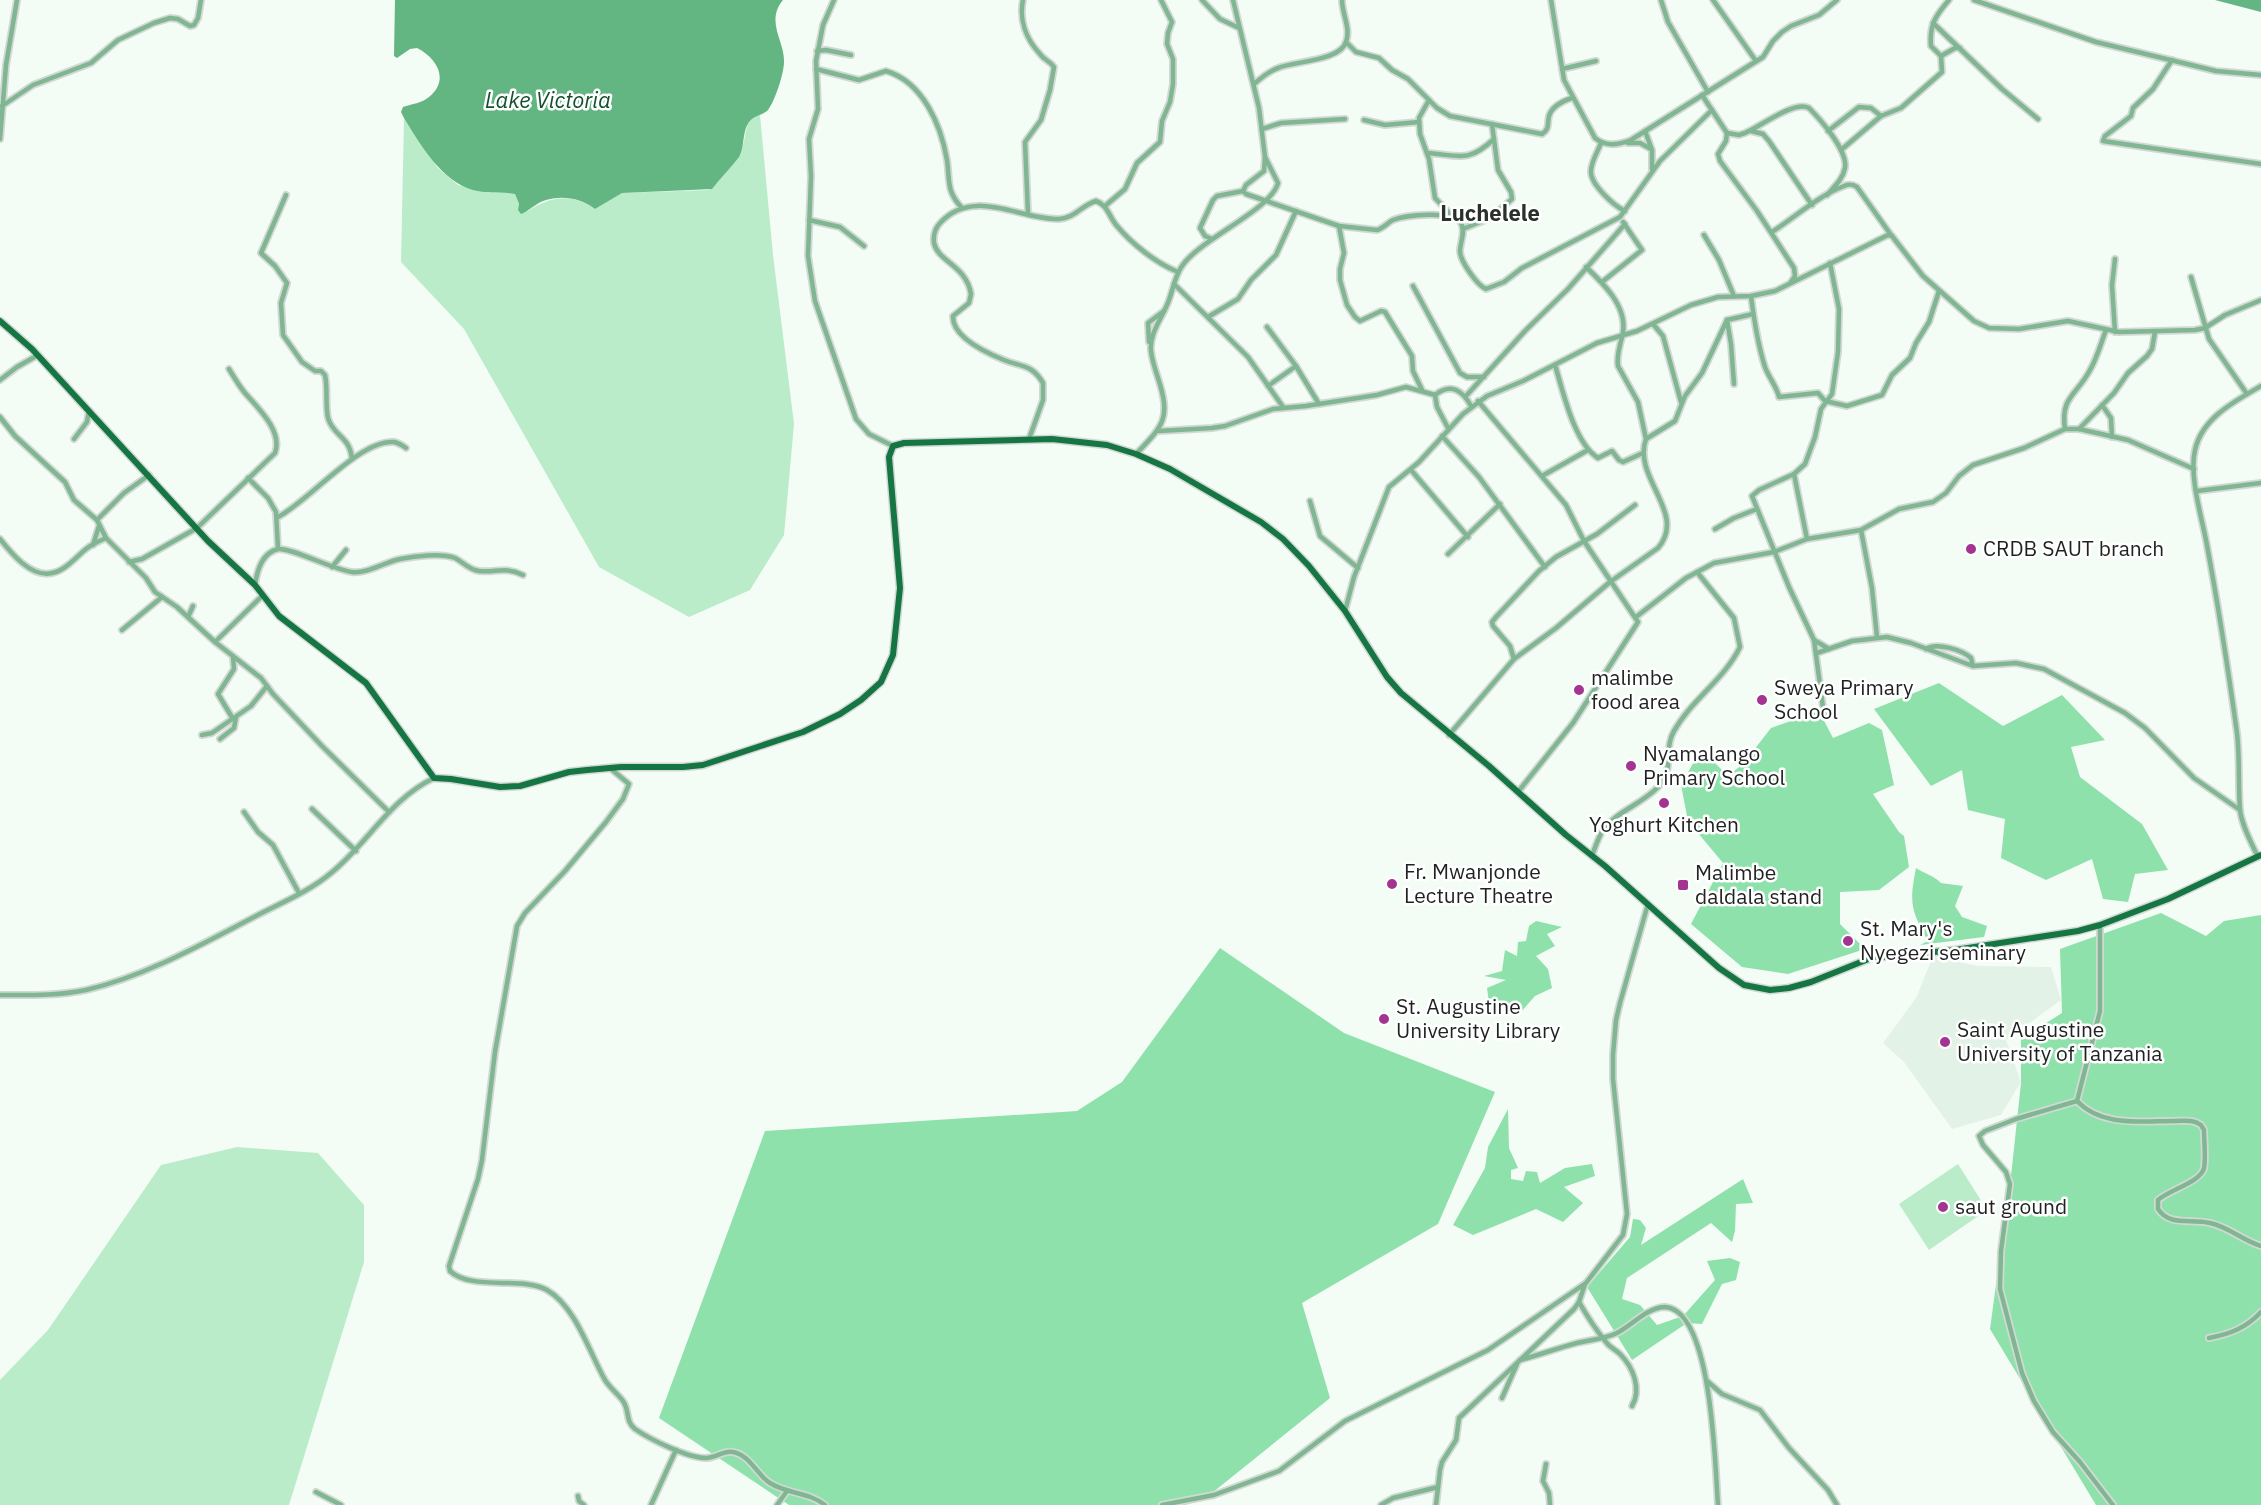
<svg xmlns="http://www.w3.org/2000/svg" width="2261" height="1505" font-family="'IBM Plex Sans',sans-serif">
<style>
.built{fill:#e3f2e7}
.green{fill:#baecca}
.forest{fill:#8ee1ab}
.water{fill:#63b581}
.lines{fill:none;stroke-linecap:round;stroke-linejoin:round}
.minor-casing{stroke:#d2d9d4;stroke-width:8}
.major-casing{stroke:#d2d9d4;stroke-width:9}
.minor{stroke:#80b692;stroke-width:4.5}
.major{stroke:#157644;stroke-width:6}
.poi-dot{fill:#a33491;stroke:#fff;stroke-width:2}
.labels{text-anchor:middle;stroke-width:5;stroke-linejoin:round;paint-order:stroke}
.poi-label{font-size:21px;fill:#1f2220;stroke:#fff;text-anchor:start}
.water-label{font-size:22px;font-style:italic;fill:#12502e;stroke:#fff}
.neighbourhood-label{font-size:22px;font-weight:bold;fill:#2a302c;stroke:#fff}
</style>
<rect width="100%" height="100%" fill="#f4fcf6"/>
<!-- built -->
<polygon class="built" points="1933,956 1977,966 2051,967 2061,1000 2006,1040 2021,1082 2001,1115 1952,1129 1904,1062 1883,1043 1916,998"/>
<!-- green -->
<g class="green">
<path d="M760,115L773,255L794,424L784,535L750,590L689,617L599,567L464,329L401,262L404,118L438,168L458,185L488,192L503,191L515,194L519,205L526,212C550,197 570,192 595,209L621,193L708,190C717,186 739,155 743,145C747,133 744,118 760,115Z"/>
<polygon points="237,1147 318,1153 364,1205 364,1262 289,1505 0,1505 0,1380 48,1330 161,1165"/>
<polygon points="1958,1164 1987,1210 1929,1250 1899,1204"/>
</g>
<!-- forest -->
<g class="forest">
<polygon points="1939,683 2003,726 2062,695 2105,740 2071,747 2080,777 2142,824 2168,870 2135,874 2128,902 2103,899 2092,859 2046,880 2001,858 2005,819 1968,810 1962,770 1931,786 1874,709"/>
<polygon points="1819,711 1833,738 1869,723 1882,730 1894,785 1873,794 1899,832 1904,836 1909,867 1879,890 1840,892 1840,924 1865,949 1788,974 1742,967 1691,924 1723,863 1688,821 1681,785 1701,749 1728,776 1743,764 1771,728"/>
<path d="M1916,868C1925,874 1933,875 1941,883L1963,886L1955,906L1962,917L1987,926L1984,937L1920,945L1928,941C1911,910 1909,903 1916,868Z"/>
<polygon points="2161,913 2206,936 2224,921 2261,915 2261,1505 2096,1505 1990,1329 2012,1167 2021,1083 2021,1039 2062,1013 2060,949"/>
<polygon points="1536,921 1562,927 1547,934 1555,946 1536,956 1548,969 1552,988 1535,996 1520,1013 1490,1010 1487,988 1506,980 1484,976 1502,971 1505,950 1517,956 1518,942 1526,941 1529,926"/>
<polygon points="1220,948 1344,1033 1495,1092 1438,1224 1302,1303 1330,1398 1202,1501 1184,1505 789,1505 659,1418 765,1131 1077,1111 1122,1082"/>
<polygon points="1508,1109 1509,1148 1518,1168 1511,1170 1511,1179 1523,1181 1526,1171 1537,1172 1540,1183 1565,1168 1592,1164 1595,1176 1564,1187 1583,1203 1563,1222 1536,1209 1473,1235 1453,1225 1485,1168 1488,1147"/>
<polygon points="1743,1179 1753,1203 1736,1204 1735,1231 1732,1242 1711,1223 1627,1278 1622,1299 1640,1305 1657,1325 1683,1316 1715,1280 1707,1261 1730,1258 1740,1262 1736,1280 1722,1284 1702,1324 1687,1323 1632,1360 1587,1287 1630,1237 1633,1219 1640,1220 1646,1228 1641,1245"/>
</g>
<!-- water -->
<g class="water">
<path d="M395,0H783C765,22 785,41 784,62C784,73 775,101 768,110C762,116 754,115 749,122C742,131 745,146 739,157C731,168 720,178 712,189L622,193L595,209C579,197 561,195 543,201C535,204 529,211 521,214L518,210L519,204L515,194C501,191 487,194 473,190C442,181 421,146 404,118L401,112L403,107C412,104 422,103 429,97C450,80 437,58 417,48L410,49L397,58L394,56Z"/>
<polygon points="2215,0 2261,0 2261,12"/>
</g>
<g class="lines">
<!-- minor casing -->
<g class="minor-casing">
<g id="minor">
<polyline points="834,0 823,25 816,61 818,109 809,139 811,176 808,256 815,301 856,419 869,434 893,446"/>
<path d="M1023,0C1019,20 1026,39 1040,54C1044,60 1050,61 1054,67L1050,90L1041,120L1025,142L1028,214"/>
<polyline points="1202,0 1220,19 1239,28"/>
<path d="M1551,0L1564,80L1595,138C1606,147 1618,145 1631,140L1763,57L1773,41L1782,32L1791,26L1819,15L1837,0"/>
<polyline points="1661,0 1668,22 1708,92"/>
<polyline points="1713,0 1756,61"/>
<polyline points="1974,0 2096,42 2216,71 2261,75"/>
<polyline points="1933,23 2002,89 2038,119"/>
<path d="M1346,42L1356,52L1379,58L1392,70L1408,79L1437,108L1450,116L1542,134C1550,129 1547,124 1549,116C1552,106 1563,101 1572,98"/>
<polyline points="817,51 826,50 851,55"/>
<polyline points="1941,56 1955,48 1960,48"/>
<polyline points="2172,60 2153,89 2133,108 2131,116 2105,136 2103,141 2261,164"/>
<path d="M816,69L859,80L886,71C923,82 941,125 947,160C950,181 946,191 962,208"/>
<polyline points="1562,69 1596,61"/>
<path d="M1254,84C1262,77 1269,71 1278,68C1295,61 1340,61 1346,42C1351,28 1342,14 1342,0"/>
<polyline points="1702,95 1727,133 1726,141 1718,154 1720,161 1757,211 1794,268 1795,276 1791,282"/>
<polyline points="1429,100 1419,118 1420,134 1429,159 1435,198 1452,216"/>
<polyline points="2,106 33,85 91,63 118,40 154,23 170,18 178,19 190,26 194,25 198,18 201,0"/>
<polyline points="1364,120 1385,125 1419,122"/>
<polyline points="1262,129 1281,123 1345,119"/>
<polyline points="1645,131 1652,150 1652,169"/>
<polyline points="1751,131 1763,134 1769,141 1812,205"/>
<path d="M1828,131L1859,107L1871,108L1881,116L1901,108L1942,72L1941,56L1931,46C1929,25 1936,15 1949,0"/>
<path d="M1727,133L1739,135L1745,133C1760,127 1794,100 1809,108C1821,120 1848,151 1845,168C1843,179 1834,187 1827,195"/>
<polyline points="0,139 6,65 17,0"/>
<path d="M1601,143C1598,151 1591,162 1591,171C1590,184 1614,206 1625,211"/>
<polyline points="1628,143 1640,143 1651,149"/>
<polyline points="1841,150 1881,116"/>
<path d="M1427,153C1459,155 1467,164 1494,139"/>
<path d="M1265,157L1264,171L1246,185L1243,191L1246,194L1339,226L1377,230C1384,228 1387,223 1393,220C1405,215 1454,210 1461,223C1466,231 1460,243 1460,251C1460,261 1477,285 1486,289L1504,282L1522,268L1620,217L1660,161L1712,110"/>
<path d="M286,195L261,253L275,266L287,283L281,303L283,335L302,362L315,371H321L325,375C328,389 325,404 328,418C333,436 350,436 352,459"/>
<polyline points="1105,206 1125,189 1137,163 1160,142 1162,121 1170,102 1173,84 1173,59 1167,44 1168,33 1172,22 1161,0"/>
<polyline points="809,220 840,227 864,246"/>
<polyline points="1339,226 1344,253 1340,269 1340,280 1347,305 1355,317 1360,321 1381,311 1385,312 1412,356 1413,371 1422,390"/>
<polyline points="1463,229 1490,218 1512,199 1511,192 1498,170 1492,124"/>
<path d="M1772,232C1795,217 1818,196 1844,186C1849,184 1852,184 1857,187L1891,235"/>
<polyline points="1704,235 1719,260 1734,296"/>
<polyline points="1212,239 1205,236 1200,228 1213,200 1217,196 1243,191"/>
<polyline points="2115,259 2112,285 2115,332"/>
<path d="M1586,267C1603,283 1627,306 1623,332C1621,344 1616,354 1618,366L1638,402L1646,439"/>
<polyline points="2191,277 2209,339 2247,394"/>
<polyline points="1602,282 1642,250 1623,222"/>
<polyline points="1174,284 1248,357 1283,407"/>
<polyline points="1413,286 1460,373 1467,377 1484,377"/>
<path d="M1751,296C1754,320 1758,345 1765,367C1769,378 1777,387 1779,397L1818,393L1825,401L1847,406L1882,395L1892,375L1910,358L1916,343L1929,322L1939,291"/>
<polyline points="1208,317 1238,299 1251,280 1276,255 1296,211"/>
<polyline points="1727,320 1731,344 1734,384"/>
<polyline points="1653,324 1663,336 1681,402"/>
<polyline points="1267,327 1296,366 1319,404"/>
<polyline points="1149,342 1148,323 1164,311"/>
<path d="M1555,365C1563,391 1574,443 1598,458L1612,451L1619,460L1623,462L1643,453"/>
<polyline points="0,380 17,367 38,355"/>
<polyline points="1268,386 1296,366"/>
<polyline points="1466,396 1525,331 1568,289 1625,224"/>
<polyline points="1478,401 1566,505 1584,541 1638,622 1573,723 1518,792"/>
<polyline points="2102,405 2111,418 2112,437"/>
<polyline points="0,417 15,436 65,482 74,500 97,520 106,538 146,578 155,592 177,607 215,642 261,678 273,694 322,746 389,812"/>
<path d="M1448,428L1437,407L1435,395C1451,382 1463,391 1471,406"/>
<path d="M2065,429C2060,397 2077,395 2090,370C2097,358 2101,343 2106,330"/>
<polyline points="2079,429 2114,393 2128,373 2147,356 2152,349 2155,332"/>
<polyline points="1159,431 1212,428 1225,426 1273,409 1306,406 1377,395 1406,387 1435,395"/>
<polyline points="1442,436 1479,477 1545,567"/>
<polyline points="74,439 87,422 89,411"/>
<path d="M1029,439L1043,400V383C1032,364 1021,367 1004,360C987,353 952,337 953,316L969,303L971,294C966,265 938,262 934,243C933,235 935,228 941,222C974,187 1020,220 1059,219C1075,218 1082,205 1096,201C1108,205 1109,217 1117,226C1132,244 1156,263 1178,272"/>
<path d="M1136,454C1164,425 1171,418 1158,378C1155,369 1152,360 1151,351C1149,333 1163,317 1169,300C1173,289 1175,276 1182,266C1200,239 1271,210 1278,183L1265,157L1259,108L1233,0"/>
<polyline points="1411,470 1468,537"/>
<polyline points="1794,474 1807,539"/>
<polyline points="1542,476 1588,450"/>
<polyline points="248,478 268,498 276,512 278,549"/>
<polyline points="2197,491 2261,483"/>
<polyline points="1310,501 1320,536 1358,568"/>
<path d="M278,517C309,501 360,439 394,442C399,443 402,445 406,448"/>
<polyline points="97,520 124,493 149,475"/>
<polyline points="1715,529 1734,518 1757,509"/>
<polyline points="1861,530 1872,588 1877,637"/>
<path d="M0,539C11,553 31,578 52,573C65,571 76,557 86,549C92,544 99,541 106,538"/>
<polyline points="93,545 99,526"/>
<polyline points="1448,554 1500,504"/>
<path d="M129,562L142,559L197,528L275,453C283,431 258,408 245,393C239,386 234,377 229,369"/>
<polyline points="332,567 346,550"/>
<path d="M255,585C257,570 262,553 278,549C290,547 334,570 352,572C367,574 385,562 400,559C415,556 441,553 455,558C463,562 469,570 479,571C496,573 505,566 523,575"/>
<polyline points="1345,611 1354,577 1389,487 1419,462 1463,414 1487,396 1523,381 1597,343 1637,331 1691,305 1718,297 1751,296 1775,291 1888,235 1892,236 1923,276 1974,321 1989,328 2019,329 2068,321 2119,332 2195,330 2205,328 2225,315 2261,300"/>
<polyline points="188,617 193,606"/>
<polyline points="1636,617 1686,578 1714,563 1774,552 1807,539 1861,530 1899,509 1933,502 1946,493 1959,476 1973,465 2024,448 2065,429 2079,429 2128,440 2194,469"/>
<polyline points="122,630 162,597"/>
<polyline points="1814,640 1829,649"/>
<polyline points="215,642 263,595"/>
<path d="M1926,649C1937,642 1962,650 1971,658L1973,666"/>
<polyline points="1817,653 1852,641 1887,637 1911,643 1973,666 2016,663 2044,669 2125,713 2145,728 2194,778 2240,810"/>
<polyline points="1514,659 1510,646 1493,626 1492,622 1496,617 1539,571 1556,557 1597,534 1635,505"/>
<polyline points="1824,715 1814,640 1789,587 1752,496 1759,490 1794,474 1805,464 1815,437 1821,409 1832,394 1838,352 1839,309 1830,263"/>
<polyline points="233,719 218,694 234,669 233,657"/>
<polyline points="202,735 212,733 251,706 267,686"/>
<path d="M1449,735L1514,659L1556,628L1610,582L1658,548C1688,513 1632,478 1646,439L1675,421L1685,396L1702,373L1727,320L1753,314"/>
<polyline points="220,739 234,728 236,717"/>
<path d="M610,768L629,784L623,799L606,822L565,871L525,913L517,926L495,1052L482,1160L478,1179L449,1266L450,1271C471,1291 523,1276 547,1290C576,1307 589,1352 605,1380C610,1388 618,1394 623,1401C630,1411 625,1421 635,1429C651,1440 688,1458 706,1458C716,1458 724,1450 733,1452C750,1455 757,1475 770,1483C787,1494 809,1492 825,1505"/>
<polyline points="312,809 356,851"/>
<polyline points="244,812 258,832 273,845 299,893"/>
<path d="M1592,856C1595,847 1598,838 1603,830C1617,811 1642,804 1658,787C1676,766 1663,750 1674,731C1692,699 1724,680 1740,647L1734,618L1697,572"/>
<path d="M2258,857C2251,842 2242,826 2240,810C2238,784 2240,760 2237,733C2228,668 2218,604 2206,540C2201,515 2189,475 2195,450C2202,418 2235,401 2261,386"/>
<polyline points="2100,925 2100,1011 2077,1101 2016,1119 1985,1131 1979,1136 1983,1145 2006,1172 2010,1184 2001,1251 2000,1289 2022,1373 2034,1401 2053,1432 2080,1462 2113,1505"/>
<path d="M0,995C28,995 58,996 86,990C146,976 202,944 256,916C281,903 310,891 331,873C368,843 390,799 434,778"/>
<path d="M2077,1101C2102,1127 2141,1121 2174,1121C2184,1121 2193,1119 2201,1125L2204,1130C2204,1142 2206,1157 2204,1168C2201,1182 2169,1190 2158,1200V1209C2170,1227 2191,1218 2210,1223C2229,1227 2242,1240 2261,1246"/>
<path d="M1579,1302C1587,1316 1596,1330 1606,1342C1610,1348 1615,1349 1620,1354C1633,1367 1642,1389 1632,1406"/>
<path d="M2209,1338C2230,1334 2246,1328 2261,1312"/>
<path d="M1520,1360C1539,1355 1558,1348 1577,1343C1589,1340 1605,1339 1617,1333C1631,1326 1648,1307 1665,1307C1713,1310 1715,1469 1718,1505"/>
<polyline points="1707,1381 1722,1394 1760,1410 1789,1448 1828,1490 1837,1505"/>
<polyline points="1502,1398 1517,1364"/>
<polyline points="1546,1464 1543,1481 1549,1493 1550,1505"/>
<polyline points="316,1492 341,1505"/>
<polyline points="578,1496 579,1501 584,1505"/>
<polyline points="651,1505 676,1450"/>
<polyline points="777,1505 787,1491"/>
<polyline points="1162,1505 1214,1495 1279,1471 1345,1421 1488,1350 1586,1283 1623,1235 1627,1214 1613,1079 1613,1055 1616,1020 1620,1003 1648,904"/>
<polyline points="1381,1505 1393,1498 1438,1487"/>
<polyline points="1436,1505 1440,1470 1442,1462 1456,1440 1459,1418 1574,1309 1579,1302 1585,1284"/>
</g>
</g>
<!-- major casing -->
<g class="major-casing">
<polyline id="major" points="0,321 32,349 208,541 255,585 279,616 366,683 434,778 451,779 500,787 520,786 569,772 587,770 621,767 683,767 703,765 803,732 840,714 861,700 881,682 893,655 900,588 889,457 893,446 904,443 1052,439 1107,445 1136,454 1170,469 1261,522 1283,539 1309,566 1345,611 1387,677 1401,693 1489,766 1566,835 1605,866 1719,968 1744,985 1770,990 1789,988 1811,982 1871,958 1955,950 2078,931 2100,925 2168,899 2261,855"/>
</g>
<!-- minor -->
<use href="#minor" class="minor"/>
<!-- major -->
<use href="#major" class="major"/>
</g>
<!-- markers -->
<g class="poi-dot">
<circle cx="1971" cy="549" r="6"/>
<circle cx="1579" cy="690" r="6"/>
<circle cx="1762" cy="700" r="6"/>
<circle cx="1631" cy="766" r="6"/>
<circle cx="1664" cy="803" r="6"/>
<circle cx="1392" cy="884" r="6"/>
<rect x="1677" y="879" width="12" height="12" rx="3"/>
<circle cx="1848" cy="941" r="6"/>
<circle cx="1384" cy="1019" r="6"/>
<circle cx="1945" cy="1042" r="6"/>
<circle cx="1943" cy="1207" r="6"/>
</g>
<g class="labels">
<!-- poi labels -->
<g class="poi-label">
<text x="1983" y="556">CRDB SAUT branch</text>
<text x="1591" y="685">malimbe<tspan x="1591" dy="24">food area</tspan></text>
<text x="1774" y="695">Sweya Primary<tspan x="1774" dy="24">School</tspan></text>
<text x="1643" y="761">Nyamalango<tspan x="1643" dy="24">Primary School</tspan></text>
<text x="1664" y="832" text-anchor="middle">Yoghurt Kitchen</text>
<text x="1404" y="879">Fr. Mwanjonde<tspan x="1404" dy="24">Lecture Theatre</tspan></text>
<text x="1695" y="880">Malimbe<tspan x="1695" dy="24">daldala stand</tspan></text>
<text x="1860" y="936">St. Mary's<tspan x="1860" dy="24">Nyegezi seminary</tspan></text>
<text x="1396" y="1014">St. Augustine<tspan x="1396" dy="24">University Library</tspan></text>
<text x="1957" y="1037">Saint Augustine<tspan x="1957" dy="24">University of Tanzania</tspan></text>
<text x="1955" y="1214">saut ground</text>
</g>
<!-- water labels -->
<g class="water-label">
<text x="548" y="108">Lake Victoria</text>
</g>
<!-- neighbourhood labels -->
<g class="neighbourhood-label">
<text x="1490" y="221">Luchelele</text>
</g>
</g>
</svg>
